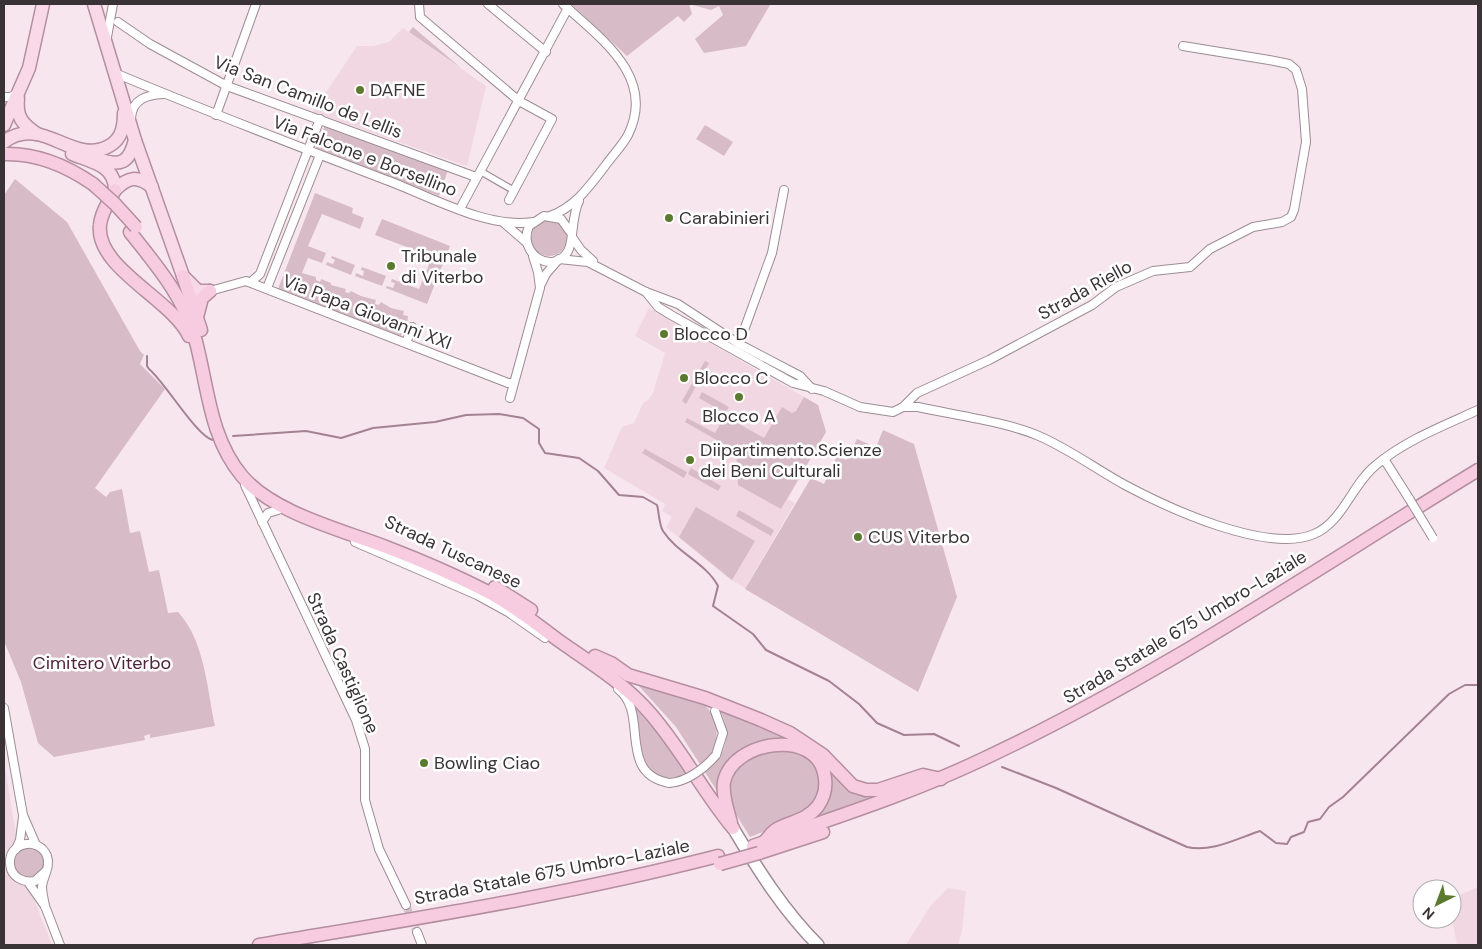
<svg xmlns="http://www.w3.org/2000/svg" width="1482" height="949" font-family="'DM Sans',sans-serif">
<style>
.built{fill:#f1d7e2}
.green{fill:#d7bcc7}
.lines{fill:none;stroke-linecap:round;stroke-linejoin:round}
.stream{stroke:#a48291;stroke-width:2}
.minor-tunnel{stroke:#d2c2c9;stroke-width:8;stroke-dasharray:8 4;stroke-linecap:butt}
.pedestrian-casing{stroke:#9c8c93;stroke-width:8}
.minor-casing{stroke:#9c8c93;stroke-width:10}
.secondary-casing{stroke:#9c8c93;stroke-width:14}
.primary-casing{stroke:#b48f9f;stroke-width:15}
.trunk-casing{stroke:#b48f9f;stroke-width:15}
.pedestrian{stroke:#fff;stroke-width:5.5}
.minor{stroke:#fff;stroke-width:8}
.secondary{stroke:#fff;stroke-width:11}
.primary{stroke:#f9d9e8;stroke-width:12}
.trunk{stroke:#f7cce0;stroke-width:12}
.minor-bridge-casing{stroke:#9c8c93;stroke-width:10;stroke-linecap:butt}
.trunk-bridge-casing{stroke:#b48f9f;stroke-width:15;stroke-linecap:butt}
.minor-bridge{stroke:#fff;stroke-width:8}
.trunk-bridge{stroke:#f7cce0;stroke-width:12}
.poi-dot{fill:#5b792f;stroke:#fff;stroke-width:2}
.labels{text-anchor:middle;stroke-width:5;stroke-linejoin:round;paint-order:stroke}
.poi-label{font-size:18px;fill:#3a3336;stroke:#fff;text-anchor:start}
.street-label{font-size:18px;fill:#3a3336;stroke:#fff}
.park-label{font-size:18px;fill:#51223b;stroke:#fff}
</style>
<rect width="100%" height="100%" fill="#f8e6ee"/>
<!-- built -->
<g class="built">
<polygon points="403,28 486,86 467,166 313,112 357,46 373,46 389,42"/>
<polygon points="649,308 818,405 826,432 788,499 795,503 745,588 728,578 666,527 672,517 662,511 665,504 604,468 622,427 634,423 643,403 648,400 653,393 665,353 635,336"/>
<polygon points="4,760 21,866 52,945 4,945"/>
<polygon points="1478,887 1478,945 1457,945 1452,919 1452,898"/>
<polygon points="948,888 966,891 962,931 958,945 906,945 931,905"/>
</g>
<!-- green -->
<g class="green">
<polygon points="571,4 768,4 770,5 746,46 704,53 695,39 723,15 719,6 711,10 689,4 692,14 684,22 678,16 627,56"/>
<polygon points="413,27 461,68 409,32"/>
<polygon points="325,125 448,170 439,196 316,149"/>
<polygon points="705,125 733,142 724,156 696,139"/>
<path d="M15,179L67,222L140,351L144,355L140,364L165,389L95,488L106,497L110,492L122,489L130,533L140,531L149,572L159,570L168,613L178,612C205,641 207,689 215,726L150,738V734L144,736L145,740L54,757L38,743L21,682L4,641V195Z"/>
<polygon points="315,193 353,208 352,213 364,218 360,229 322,214 308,246 326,253 322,263 308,258 302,273 316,277 316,280 320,282 321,279 331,283 331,285 346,289 345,292 349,293 351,291 361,296 376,300 375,304 379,305 381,302 391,308 404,311 403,315 408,316 407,325 401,336 278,289"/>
<polygon points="382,219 450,246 427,304 386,288 387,286 393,288 395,283 391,282 392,279 419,289 429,265 423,262 425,254 375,235"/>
<circle cx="549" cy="238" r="18"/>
<polygon points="332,256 355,265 351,275 326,265 327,262 333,264 335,260 331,258"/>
<polygon points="362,267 386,276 382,286 355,276 356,273 363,276 364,271 361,270"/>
<polygon points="705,361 709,363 686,404 682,401"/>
<polygon points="702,392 729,407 725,413 699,398"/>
<polygon points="804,397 818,405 826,432 781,509 738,485 736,451 685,422 687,418 715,433 725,416 764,438 782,407 792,413 796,411"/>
<polygon points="883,430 914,444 957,597 918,692 745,589 811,478 824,484 837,456 846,460 857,439 876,447"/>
<polygon points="645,449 687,472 684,478 642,453"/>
<polygon points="691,468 721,486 718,491 688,474"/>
<polygon points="696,507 755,541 732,580 679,537"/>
<polygon points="739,510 774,530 771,536 736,516"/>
<path d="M639,686C651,687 694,697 703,704C719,716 720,738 711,754L719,759C729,742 728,725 719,708L794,741L747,749L719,794L676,727Z"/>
<path d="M636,709L660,735L687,775C636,789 639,746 634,710Z"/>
<path d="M783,749C815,755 819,763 820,795L801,817L750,837L729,803L728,783L733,772L750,756Z"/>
<polygon points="829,770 845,788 869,798 816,817"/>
<circle cx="29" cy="862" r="15"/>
</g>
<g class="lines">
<!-- stream -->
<g class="stream">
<path d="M147,356V366L149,369C165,382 197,437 213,440"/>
<path d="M233,436L306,431L341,438L373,428L435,422L466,415L499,414L523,418L539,429V443L545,453L579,458L598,471L619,495L643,497L657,505C659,512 659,525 663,531C677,553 706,563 718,586L713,606L753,634L766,650L829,681L859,704L877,723L904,735L934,734L959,746"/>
<path d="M1002,767L1056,788L1187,847C1211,853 1238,838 1260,831L1276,843L1287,844L1291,837L1304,832L1308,822L1320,819L1329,807L1343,797L1449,694L1465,685H1478"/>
</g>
<!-- minor-tunnel -->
<polyline class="minor-tunnel" points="406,905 417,932"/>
<!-- pedestrian casing -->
<g class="pedestrian-casing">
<polyline id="pedestrian" points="480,171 513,190"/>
</g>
<!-- minor casing -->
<g class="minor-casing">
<g id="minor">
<polyline points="419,4 420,17 519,101 552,119 509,200"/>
<polyline points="488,4 546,52"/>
<polyline points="118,22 150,44 227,86 476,177"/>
<polyline points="107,37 113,4"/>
<path d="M115,73C205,111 295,145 386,180C430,196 486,229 533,222"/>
<polyline points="4,97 11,97 18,92"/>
<polyline points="216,115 256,4"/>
<path d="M131,118C132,99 147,95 163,94"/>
<polyline points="460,209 568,8"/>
<path d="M550,216C575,207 589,187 605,166C612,156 622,146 628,135C657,77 600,38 563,4"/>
<polyline points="504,223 527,243"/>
<path d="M571,233L561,219L544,216L529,226C517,254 553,276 568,251C574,241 571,217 579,201"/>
<polyline points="572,237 581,250 593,261"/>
<polyline points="559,259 588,262 646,292 678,304 739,344 800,376 812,389"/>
<polyline points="252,281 260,274 320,119"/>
<polyline points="540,286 546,274 558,260"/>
<polyline points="267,288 320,155"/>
<polyline points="210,291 246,281 508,383 513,383"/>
<path d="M646,292L658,307L671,315L793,383L824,391L860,407L893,412L903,407H918C954,415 1007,422 1039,436C1069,449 1096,469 1125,485C1168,508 1267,554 1314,534C1343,522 1352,484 1376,465C1406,440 1443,426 1478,410"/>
<polyline points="406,343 412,327"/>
<polyline points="739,344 772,253 784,190"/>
<polyline points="510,398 540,288 538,272 533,256"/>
<polyline points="903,407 917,393 989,360 1092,305 1116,287 1153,271 1190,267 1210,249 1253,227 1282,222 1291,217 1294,210 1306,142 1302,89 1296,70 1289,64 1269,60 1183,46"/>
<polyline points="1384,459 1410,500"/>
<polyline points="245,485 356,720 365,749 365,800 379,849 406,905"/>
<polyline points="262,522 268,513 278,510"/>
<polyline points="355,542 477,595 508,612 545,638"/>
<path d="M618,689C650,713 616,773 669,783"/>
<polyline points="4,708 23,815 36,845"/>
<polyline points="715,711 723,733 716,755"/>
<polyline points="16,849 20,840 23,817"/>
<polyline points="28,882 45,906 60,945"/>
<path d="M45,906C44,900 42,893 42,887C43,876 51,867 47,856C39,836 8,842 10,864C11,877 23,883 35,881L46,871"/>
<polyline points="417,932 422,945"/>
</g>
</g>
<!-- secondary casing -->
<g class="secondary-casing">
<path id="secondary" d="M733,828C758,870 784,911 818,945"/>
</g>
<!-- primary casing -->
<g class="primary-casing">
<g id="primary">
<polyline points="94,4 135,140 183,276 198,291 210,291"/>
<path d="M18,98C16,117 22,124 37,134"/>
<polyline points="4,125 29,68 43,4"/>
<path d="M4,142C13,135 25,132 37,134C61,139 84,160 109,146C122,139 124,126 124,113"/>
<path d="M72,154C92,162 115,165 115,190"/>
<path d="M98,159C121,167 129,163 135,140"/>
<path d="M115,190C128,177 137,175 152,187"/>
</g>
</g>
<!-- trunk casing -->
<g class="trunk-casing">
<g id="trunk">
<path d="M4,154C36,153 67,166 93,184"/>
<path d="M115,190C109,201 101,213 100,225C95,268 172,299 189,336"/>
<path d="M130,232C156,265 184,297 195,338C208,385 209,437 242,476C273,513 342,530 386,547C420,560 455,575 488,592C513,605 535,623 558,640C589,662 624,683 649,712C681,748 702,791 733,828"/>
<polyline points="183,276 201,330"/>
<polyline points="197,317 202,298 210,291"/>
<polyline points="495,587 531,610"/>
<polyline points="595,656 611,663 628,675 705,698 761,720 790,733 823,755 853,786 866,790 878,790 923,775 941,779"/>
<path d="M731,823C728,810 722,796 724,782C732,741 814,728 824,773C827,785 825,796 818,806C807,820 793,821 779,828C773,830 769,837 765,841"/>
<path d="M753,846C830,819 907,795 981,760C1155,679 1314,570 1478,470"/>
<polyline points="759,853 823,832"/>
<path d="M259,945C412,919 567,895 718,856"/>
</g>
</g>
<!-- pedestrian -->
<use href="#pedestrian" class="pedestrian"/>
<!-- minor -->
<use href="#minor" class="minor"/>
<!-- secondary -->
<use href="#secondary" class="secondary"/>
<!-- primary -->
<use href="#primary" class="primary"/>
<!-- trunk -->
<use href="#trunk" class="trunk"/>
<!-- minor-bridge casing -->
<g class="minor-bridge-casing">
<g id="minor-bridge">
<polyline points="1410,500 1433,538"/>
<path d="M669,783C687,782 705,768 716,755"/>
</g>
</g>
<!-- trunk-bridge casing -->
<g class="trunk-bridge-casing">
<g id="trunk-bridge">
<polyline points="93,184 115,204 136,227"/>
<polyline points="720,864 759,853"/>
</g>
</g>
<!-- minor-bridge -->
<use href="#minor-bridge" class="minor-bridge"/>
<!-- trunk-bridge -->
<use href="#trunk-bridge" class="trunk-bridge"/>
</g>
<!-- markers -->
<g class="poi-dot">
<circle cx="360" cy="90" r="5"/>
<circle cx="669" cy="218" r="5"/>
<circle cx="391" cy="266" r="5"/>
<circle cx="664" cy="334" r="5"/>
<circle cx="684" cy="378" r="5"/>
<circle cx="739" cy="397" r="5"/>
<circle cx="690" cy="460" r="5"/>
<circle cx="858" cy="537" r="5"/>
<circle cx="424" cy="763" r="5"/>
</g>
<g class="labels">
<!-- poi labels -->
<g class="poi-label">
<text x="370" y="96">DAFNE</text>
<text x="679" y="224">Carabinieri</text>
<text x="401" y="262">Tribunale<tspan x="401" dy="21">di Viterbo</tspan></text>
<text x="674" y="340">Blocco D</text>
<text x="694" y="384">Blocco C</text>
<text x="739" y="422" text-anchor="middle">Blocco A</text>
<text x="700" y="456">Diipartimento.Scienze<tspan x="700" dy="21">dei Beni Culturali</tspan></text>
<text x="868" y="543">CUS Viterbo</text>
<text x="434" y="769">Bowling Ciao</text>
</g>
<!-- street labels -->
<g class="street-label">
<text transform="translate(308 97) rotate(21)" y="6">Via San Camillo de Lellis</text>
<text transform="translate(365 156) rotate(21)" y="6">Via Falcone e Borsellino</text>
<text transform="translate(1085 290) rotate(-29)" y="6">Strada Riello</text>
<text transform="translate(367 312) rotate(21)" y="6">Via Papa Giovanni XXI</text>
<text transform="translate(453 552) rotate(25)" y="6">Strada Tuscanese</text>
<text transform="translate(1185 627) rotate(-31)" y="6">Strada Statale 675 Umbro-Laziale</text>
<text transform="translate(343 663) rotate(66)" y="6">Strada Castiglione</text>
<text transform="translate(552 872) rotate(-11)" y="6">Strada Statale 675 Umbro-Laziale</text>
</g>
<!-- park labels -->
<g class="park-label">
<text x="102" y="669">Cimitero Viterbo</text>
</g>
</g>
<!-- border -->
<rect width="1482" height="949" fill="none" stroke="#3a3336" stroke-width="10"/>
<!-- north arrow -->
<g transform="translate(1437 904) rotate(222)"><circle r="24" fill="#ffffff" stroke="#b0adaf"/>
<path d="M0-4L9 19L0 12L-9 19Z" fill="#5b792f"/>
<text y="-8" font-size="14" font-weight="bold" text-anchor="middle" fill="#3a3336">N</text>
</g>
</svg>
